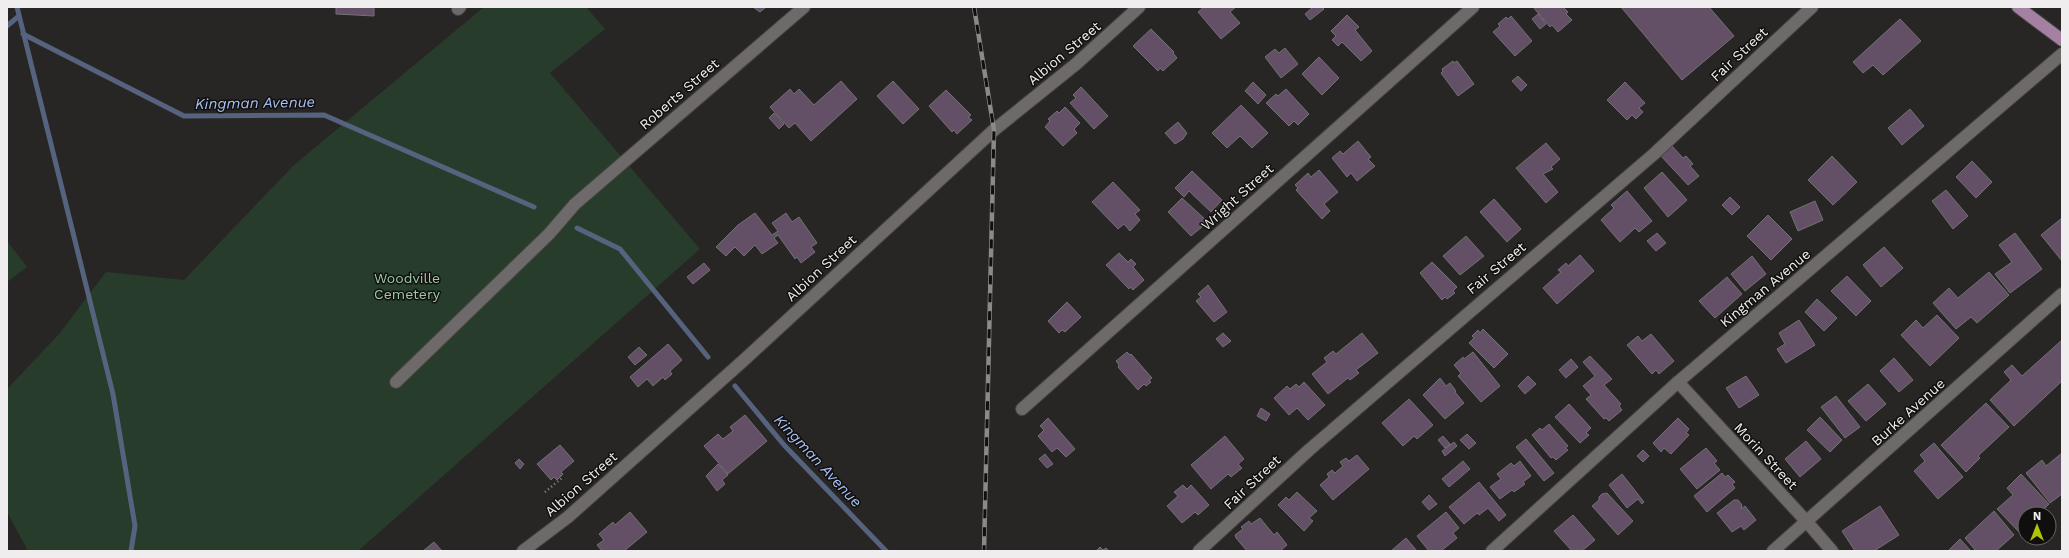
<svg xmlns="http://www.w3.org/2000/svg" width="2069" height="558" font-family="'Work Sans',sans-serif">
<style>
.green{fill:#283c2b}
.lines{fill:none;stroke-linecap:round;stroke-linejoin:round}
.stream{stroke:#56637e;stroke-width:5}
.building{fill:#634f66;stroke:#737173}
.minor-casing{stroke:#464444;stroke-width:14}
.major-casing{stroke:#464444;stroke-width:14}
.path{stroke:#8c8a89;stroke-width:2.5;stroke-dasharray:1 3;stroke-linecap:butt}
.minor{stroke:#6d6a69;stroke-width:12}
.major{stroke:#a481a3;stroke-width:12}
.rail-casing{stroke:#8c8a89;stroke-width:4.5}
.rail{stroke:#100f0e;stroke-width:3;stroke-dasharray:9;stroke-linecap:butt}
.labels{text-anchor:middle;stroke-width:3;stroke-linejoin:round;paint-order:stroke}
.street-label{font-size:14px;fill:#efeded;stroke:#100f0e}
.park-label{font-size:14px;fill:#9dcca4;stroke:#100f0e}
.water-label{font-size:15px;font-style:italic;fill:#a9c0f2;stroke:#100f0e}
</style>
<rect width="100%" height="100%" fill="#282624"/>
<!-- green -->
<g class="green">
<polygon points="484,7 586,7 605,29 550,73 700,249 358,551 28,551 7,512 7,389 60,333 106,272 184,280 294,165"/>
<polygon points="7,241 27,267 7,282"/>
</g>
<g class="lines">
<!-- stream -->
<g class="stream">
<polyline points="17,7 113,394 135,526 131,551"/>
<polyline points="7,26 19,16"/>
<polyline points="23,34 184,116 324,115 534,207"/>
<polyline points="577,228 620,249 708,357"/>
<polyline points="735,386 784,445 886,551"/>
</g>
</g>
<!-- building -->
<g class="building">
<polygon points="336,7 374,7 374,16 336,14"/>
<polygon points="753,7 766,7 760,12"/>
<polygon points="1204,7 1236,7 1230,12 1240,23 1221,39 1198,12"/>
<polygon points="1313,7 1322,7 1324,9 1310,20 1305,14"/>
<polygon points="1533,7 1563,7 1568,12 1566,14 1572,20 1558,32 1552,25 1550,27"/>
<polygon points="1621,7 1709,7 1734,36 1682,80"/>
<polygon points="1538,14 1546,24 1540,29 1532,19"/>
<polygon points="1347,15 1359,27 1355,30 1372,51 1361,61 1342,42 1338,46 1332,40 1336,36 1331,31"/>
<polygon points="1511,16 1532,41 1515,56 1493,32 1500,26 1498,24 1506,17 1508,19"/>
<polygon points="1900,19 1921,41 1883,75 1873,65 1863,73 1853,62"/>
<polygon points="1151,29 1174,52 1173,53 1177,58 1163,71 1160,68 1158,71 1133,46"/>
<polygon points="1285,48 1298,64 1281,78 1265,57 1275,49 1279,53"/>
<polygon points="1319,57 1339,78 1322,95 1302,74"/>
<polygon points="1453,61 1454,63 1457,61 1474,84 1458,96 1441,73 1443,71 1442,69"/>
<polygon points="1518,76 1527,85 1521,91 1512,81"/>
<polygon points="841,81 857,99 811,141 795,123 789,128 770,107 790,89 794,94 799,89 814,105"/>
<polygon points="893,81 919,109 903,124 877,96"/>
<polygon points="1253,82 1266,95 1258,104 1245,91"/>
<polygon points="1625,82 1645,103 1639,108 1643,112 1636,119 1632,115 1627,120 1607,100"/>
<polygon points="1081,87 1108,116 1094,129 1070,103 1076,98 1073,95"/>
<polygon points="1286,89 1309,114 1298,125 1294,121 1289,126 1266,103 1276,94 1278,96"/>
<polygon points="946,90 971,115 968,117 972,120 957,134 954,130 952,132 929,106"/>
<polygon points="1241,105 1268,133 1252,148 1240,136 1227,148 1212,133"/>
<polygon points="1065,107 1080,123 1074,129 1077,133 1063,146 1045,127 1050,121 1048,119 1057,111 1059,113"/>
<polygon points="1910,109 1924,126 1902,145 1888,128"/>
<polygon points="774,113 784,124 779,129 769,118"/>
<polygon points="1178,122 1187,133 1183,139 1175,144 1165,133"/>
<polygon points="1358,141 1371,157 1368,159 1375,166 1357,181 1351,173 1347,177 1332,158 1340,151 1343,154"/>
<polygon points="1546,143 1560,159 1551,167 1553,169 1543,174 1558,192 1546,203 1516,168"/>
<polygon points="1671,145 1683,158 1686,156 1693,164 1690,166 1699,176 1688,185 1660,155"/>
<polygon points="1832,156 1857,182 1833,205 1808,180"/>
<polygon points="1972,161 1992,182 1976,198 1956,177"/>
<polygon points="1319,170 1338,192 1324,204 1330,211 1322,219 1296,190 1298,188 1295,185 1308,173 1311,177"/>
<polygon points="1192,171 1222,200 1211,212 1189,191 1184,197 1175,188"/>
<polygon points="1662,172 1687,200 1668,217 1644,188"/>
<polygon points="1113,182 1140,210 1135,214 1140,220 1130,231 1124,224 1118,229 1092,202"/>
<polygon points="1946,190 1968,216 1953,229 1932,201"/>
<polygon points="1627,191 1652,221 1639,232 1635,228 1620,242 1601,220 1614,208 1611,205"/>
<polygon points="1730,197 1740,207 1732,215 1722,205"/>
<polygon points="1182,198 1208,222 1191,236 1168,212"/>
<polygon points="1494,199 1521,229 1507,242 1480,212"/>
<polygon points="1815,201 1823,220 1798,231 1790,212"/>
<polygon points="755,213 772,235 778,231 772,223 786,213 792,222 799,217 817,243 811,247 815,252 801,263 797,257 795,259 778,235 774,238 778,243 762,254 755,245 744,256 735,247 726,256 716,247 738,225"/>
<polygon points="1768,215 1792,239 1771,260 1747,236"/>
<polygon points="2062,218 2062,261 2041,235"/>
<polygon points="1657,233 1666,243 1656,251 1647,241"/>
<polygon points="2015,233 2042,269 2010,293 1995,274 2012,262 1999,245"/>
<polygon points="1466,236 1484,256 1460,275 1443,256"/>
<polygon points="1884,247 1903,268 1881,287 1863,265"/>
<polygon points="1119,253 1128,262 1131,259 1136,264 1133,267 1144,280 1133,290 1130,287 1129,289 1106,265"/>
<polygon points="1580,255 1594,271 1557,304 1543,288 1561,272 1558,270 1566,263 1568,266"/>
<polygon points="1752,256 1766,274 1745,291 1731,274"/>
<polygon points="1432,262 1457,287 1453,291 1455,293 1447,299 1445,297 1442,300 1420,273"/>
<polygon points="704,263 710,270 693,284 687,277"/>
<polygon points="1989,272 2009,295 1977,323 1971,317 1956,329 1933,303 1949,288 1958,298"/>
<polygon points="1847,276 1871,301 1856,316 1831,291"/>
<polygon points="1727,277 1742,294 1715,318 1699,301"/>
<polygon points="1208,285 1227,312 1214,322 1196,301 1201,297 1198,294"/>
<polygon points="1817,299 1837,318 1824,331 1805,312"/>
<polygon points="1067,302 1081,317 1065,332 1062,330 1059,333 1048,321"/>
<polygon points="1937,315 1959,338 1930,366 1901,335 1916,320 1923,328"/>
<polygon points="1799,320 1815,345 1786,363 1777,349 1785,344 1779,333"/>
<polygon points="1483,329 1508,354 1494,368 1469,343 1474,338 1472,336 1478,330 1480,333"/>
<polygon points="1223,333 1231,341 1223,347 1216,339"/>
<polygon points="1362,333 1378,353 1356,370 1359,373 1350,380 1348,378 1328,394 1312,374 1327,362 1324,358 1333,351 1336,354"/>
<polygon points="1651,334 1674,361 1659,374 1656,370 1652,374 1627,345 1638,336 1642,341"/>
<polygon points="2062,340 2062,381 2014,426 1990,400 2011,380 2004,372 2012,365 2022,376"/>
<polygon points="668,344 682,360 670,371 672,374 665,380 663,377 653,386 647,379 638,387 630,377"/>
<polygon points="639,347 647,355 635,365 628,357"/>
<polygon points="1127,352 1130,355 1131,354 1152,378 1149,380 1151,382 1146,386 1144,384 1138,390 1118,367 1119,365 1116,361"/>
<polygon points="1473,352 1500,386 1481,402 1458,376 1461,373 1454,365 1463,357 1464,359"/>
<polygon points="1590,356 1612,379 1604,385 1621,404 1619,406 1622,410 1609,421 1606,418 1604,419 1586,399 1591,395 1583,386 1595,376 1583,362"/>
<polygon points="1894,358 1913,380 1899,392 1880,371"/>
<polygon points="1571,359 1578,367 1566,378 1559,370"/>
<polygon points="1528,376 1536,384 1525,394 1518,386"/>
<polygon points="1746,376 1759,395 1739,408 1726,388"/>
<polygon points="1440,378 1446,386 1450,383 1456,391 1455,392 1464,403 1445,419 1423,395"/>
<polygon points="1304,382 1325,405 1308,420 1297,408 1289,415 1274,398 1287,386 1290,389 1296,384 1299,387"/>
<polygon points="1868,384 1886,404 1866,421 1848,401"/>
<polygon points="1836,396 1860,427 1845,438 1821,407"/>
<polygon points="1409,399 1433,425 1417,439 1414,436 1403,446 1382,423"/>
<polygon points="1986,403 2009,427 1978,456 1980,458 1966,472 1941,445"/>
<polygon points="1569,404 1591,428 1586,433 1589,435 1580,443 1555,417"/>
<polygon points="1261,408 1270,414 1266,421 1257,416"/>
<polygon points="745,415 767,441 728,474 704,446 718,434 723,439 733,431 730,427"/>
<polygon points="1820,417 1842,440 1830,452 1807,430"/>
<polygon points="1048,418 1075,449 1066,457 1057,448 1052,452 1038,436 1044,430 1040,426"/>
<polygon points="1678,418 1689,429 1686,433 1689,435 1671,454 1664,448 1661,452 1653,443"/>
<polygon points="1549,424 1568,446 1565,448 1568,450 1556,460 1553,457 1551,458 1532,435 1540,428 1542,430"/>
<polygon points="1467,434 1476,443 1469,449 1460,440"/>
<polygon points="1225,436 1244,459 1238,464 1242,468 1231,477 1228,474 1211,489 1191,465"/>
<polygon points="1443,436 1450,444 1445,448 1438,440"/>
<polygon points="1526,439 1554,473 1544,481 1516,447"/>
<polygon points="1806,441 1821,459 1800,477 1785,459"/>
<polygon points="1454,442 1457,446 1445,456 1442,451"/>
<polygon points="1934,443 1963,477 1938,499 1914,471 1925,461 1920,455"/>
<polygon points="560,445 574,461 561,472 563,474 557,480 554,477 551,480 537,464"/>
<polygon points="1706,448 1717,461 1714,463 1720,470 1697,489 1680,469"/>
<polygon points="1643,450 1649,456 1643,462 1637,456"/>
<polygon points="2062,453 2062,494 2050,503 2026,473 2042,460 2046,466"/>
<polygon points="1045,454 1053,464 1047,468 1039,459"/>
<polygon points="1357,455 1369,469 1333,500 1320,485 1329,477 1327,474 1332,470 1335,473 1343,466 1340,462 1346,458 1349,461"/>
<polygon points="519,459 524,464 520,469 515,463"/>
<polygon points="1463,461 1470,469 1449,487 1442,479"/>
<polygon points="1520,461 1531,476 1523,482 1525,484 1514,492 1512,490 1500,499 1490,487 1501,479 1497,474 1511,463 1514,466"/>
<polygon points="718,464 728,475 722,480 725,484 717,491 706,476"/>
<polygon points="1722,473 1725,477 1728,475 1735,482 1732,484 1735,488 1707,512 1694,496"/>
<polygon points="1622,474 1644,502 1642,504 1638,499 1627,508 1609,485"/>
<polygon points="2021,474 2049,504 2039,514 2025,514 2025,527 2019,532 1997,509 2013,495 2007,488"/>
<polygon points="1479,482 1506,515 1499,521 1488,508 1479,515 1477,513 1464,524 1449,507"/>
<polygon points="1183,485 1187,489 1191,485 1209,505 1198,515 1195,512 1182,523 1167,506 1178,496 1174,492"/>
<polygon points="1297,492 1317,511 1309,518 1313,521 1304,531 1278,505 1286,497 1289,500"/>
<polygon points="1607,493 1633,521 1618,535 1592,506 1599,500 1599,497 1602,494"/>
<polygon points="1429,495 1437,504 1429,510 1422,502"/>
<polygon points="1734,500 1738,500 1742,505 1741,509 1745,506 1756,520 1744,530 1741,526 1732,532 1717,513"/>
<polygon points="1880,506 1899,535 1874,551 1855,551 1842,531"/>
<polygon points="1994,511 2014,535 1996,551 1976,551 1965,538"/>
<polygon points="630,512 647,532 624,551 602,551 597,545 604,540 599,534 613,522 615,525"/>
<polygon points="1446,512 1459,528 1453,533 1457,538 1441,551 1429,551 1417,536"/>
<polygon points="1573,515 1595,540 1582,551 1572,551 1554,531"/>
<polygon points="1260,518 1274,535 1277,532 1287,545 1280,551 1247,551 1236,538 1235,535 1243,529 1241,527 1249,521 1251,524"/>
<polygon points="1406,538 1417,551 1391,551"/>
<polygon points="1960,539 1971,551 1948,551"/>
<polygon points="434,542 442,551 423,551"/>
<polygon points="1100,547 1103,550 1106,548 1109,551 1096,551"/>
</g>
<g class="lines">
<!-- minor casing -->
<g class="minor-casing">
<g id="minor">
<polyline points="458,9 460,7"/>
<polyline points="396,382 549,234 575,204 804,7"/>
<polyline points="1678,382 1807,522 1832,551"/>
<polyline points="1022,409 1473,7"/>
<polyline points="523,551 568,517 744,360 994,130 1076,64 1139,7"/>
<polyline points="1199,551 1309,450 1654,154 1812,7"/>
<polyline points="1492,551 1678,382 2062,54"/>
<polyline points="1773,551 2062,294"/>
</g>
</g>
<!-- major casing -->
<g class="major-casing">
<polyline id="major" points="2018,7 2062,40"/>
</g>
<!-- path -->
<polyline class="path" points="545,492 562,478 561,476"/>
<!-- minor -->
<use href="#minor" class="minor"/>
<!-- major -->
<use href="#major" class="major"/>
<!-- rail casing -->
<g class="rail-casing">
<polyline id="rail" points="974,7 994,130 984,551"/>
</g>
<!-- rail -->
<use href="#rail" class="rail"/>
</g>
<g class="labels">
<!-- street labels -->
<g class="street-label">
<text transform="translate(1064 53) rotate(-40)" y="5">Albion Street</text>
<text transform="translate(1739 54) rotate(-43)" y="5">Fair Street</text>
<text transform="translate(679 94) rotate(-41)" y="5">Roberts Street</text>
<text transform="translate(1237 197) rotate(-42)" y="5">Wright Street</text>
<text transform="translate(821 268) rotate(-43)" y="5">Albion Street</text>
<text transform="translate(1496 268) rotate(-40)" y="5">Fair Street</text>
<text transform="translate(1765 288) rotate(-40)" y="5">Kingman Avenue</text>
<text transform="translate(1908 412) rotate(-42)" y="5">Burke Avenue</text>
<text transform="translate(1766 456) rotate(47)" y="5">Morin Street</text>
<text transform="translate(1252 482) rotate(-43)" y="5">Fair Street</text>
<text transform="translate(581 484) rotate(-41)" y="5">Albion Street</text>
</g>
<!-- park labels -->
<g class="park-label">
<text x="407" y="283">Woodville<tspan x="407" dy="16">Cemetery</tspan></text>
</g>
<!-- water labels -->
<g class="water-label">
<text transform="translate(255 103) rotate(-1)" y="5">Kingman Avenue</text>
<text transform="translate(818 461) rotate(47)" y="5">Kingman Avenue</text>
</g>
</g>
<!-- border -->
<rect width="2069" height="558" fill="none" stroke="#efeded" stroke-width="16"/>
<!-- north arrow -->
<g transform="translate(2037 526)"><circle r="19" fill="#100f0e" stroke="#696867"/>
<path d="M0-3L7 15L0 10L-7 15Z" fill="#afc504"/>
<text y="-6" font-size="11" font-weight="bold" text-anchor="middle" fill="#efeded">N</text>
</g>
</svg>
